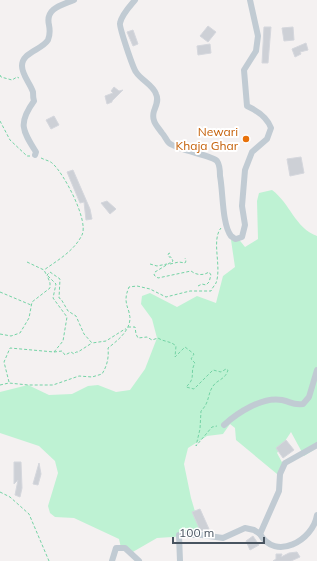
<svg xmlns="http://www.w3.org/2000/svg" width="317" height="561" font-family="Mulish,sans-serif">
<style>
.green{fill:#bef2d3}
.building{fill:#cdd0d6;stroke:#d5d7dd}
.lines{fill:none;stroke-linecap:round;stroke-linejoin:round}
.path{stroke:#74d3a5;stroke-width:1;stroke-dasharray:3 2;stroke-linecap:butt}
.minor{stroke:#c1cbd3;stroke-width:6}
.food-dot{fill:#e8710a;stroke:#fff;stroke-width:1.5}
.labels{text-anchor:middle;stroke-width:4;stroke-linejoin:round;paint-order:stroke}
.food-label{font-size:12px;fill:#c56008;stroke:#fff;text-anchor:end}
</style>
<rect width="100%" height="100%" fill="#f4f1f1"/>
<!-- green -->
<path class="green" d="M272,190C290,203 295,228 317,236V448L304,456L291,432L277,453L284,466L283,472L277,474L236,440L235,428L230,424L223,434L207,436L188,448L184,464L191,498L202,535L157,538L131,553L121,548L119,539L74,518L55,517L50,513L48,506L58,473L55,461L39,446L0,433V392L28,385L49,395L72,394L88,386L98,385L116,392L130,390L145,369L157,338L152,319L141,304L142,296L150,293L177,307L197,296L216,303L223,276L235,267L231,240L237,237L245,247L258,239L257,201L259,193Z"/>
<!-- building -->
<g class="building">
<polygon points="208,26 216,32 208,42 200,36"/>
<polygon points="264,27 271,27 268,63 262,63"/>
<polygon points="293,27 294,40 284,41 282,28"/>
<polygon points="133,30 138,44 133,46 127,32"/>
<polygon points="306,43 308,50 300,52 301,54 295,57 292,49"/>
<polygon points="210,44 211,53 198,55 197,46"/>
<polygon points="114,87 119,91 123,90 112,101 112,102 107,104 105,96 113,93 111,91"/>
<polygon points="54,116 59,125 51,129 46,120"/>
<polygon points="301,157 304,173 290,176 287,159"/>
<polygon points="73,170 90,209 92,219 86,220 84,202 80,203 67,172"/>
<polygon points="107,201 116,209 110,214 101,203"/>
<polygon points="286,440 294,450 283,458 276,448"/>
<polygon points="14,462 21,462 22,488 20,497 15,495 18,480 14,484"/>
<polygon points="39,463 41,474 38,485 33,484"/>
<polygon points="200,509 209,529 203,531 200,530 192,512"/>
<polygon points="253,536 259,545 250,550 246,541"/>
<polygon points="297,552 300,557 291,561 273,561 276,559 276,554 282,554 281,557 289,553"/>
</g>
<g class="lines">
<!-- path -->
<g class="path">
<polyline points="0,75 1,77 12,80 17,77 19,78"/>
<polyline points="0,121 10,140 27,156 30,156"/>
<path d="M41,158C45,160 50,161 52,163C64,173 89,221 82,235C74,251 58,260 44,270"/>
<path d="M170,253L168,254L169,257H171L173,261L155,272L154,275L158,278L191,271C196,275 203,276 209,272L211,275L209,282L206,285L202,284L198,286"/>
<polyline points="27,262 44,270 46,274"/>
<polyline points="150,264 157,266 167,264"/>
<polyline points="170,264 179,262 185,263 186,261 185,258"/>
<polyline points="0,292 31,305"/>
<path d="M128,327H135L136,334L138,338L147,337L152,340L158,338C164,342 171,341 176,346L175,357L185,347L194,354L191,359L195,363C189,373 197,377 186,387L194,389L213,370L221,372L226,369L228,370C225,380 218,379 213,386C207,395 210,402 201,411L200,429L196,446L212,427L217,426"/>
<polyline points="0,334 11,336 20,333 29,318 32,302 50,288 50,283 47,275 50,272 60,279 59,298 61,299 68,311 76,316 84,334 92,343 106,341 125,329 126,329"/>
<polyline points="54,352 62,351 65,355 71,352 74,354 76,352 78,352 92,343"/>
<polyline points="9,382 4,362 10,348 54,352 63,341 67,317 53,298 56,284 48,276"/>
<path d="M0,385L9,383L28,385H53L79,376L92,377L102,374C107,366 109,358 108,348C117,341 130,331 130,318C130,316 129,314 129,312C125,301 125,297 129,287L137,286L150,289L166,297L190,291H211C212,288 215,285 216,283C222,267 211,240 221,228"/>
<polyline points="0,492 10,497 29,514 49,561"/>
</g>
<!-- minor -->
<g class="minor">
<path d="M135,0C130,6 122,14 120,23C119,27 133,68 136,72C141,80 153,85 156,94C159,100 156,106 154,111C151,121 157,126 162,133C165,136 166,140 169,143C179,151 212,155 217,161C220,165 220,171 220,176C223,190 222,225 231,236C231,236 235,239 236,239L242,237L245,225L242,206L245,170L252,152L267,139L271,128C267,117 258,111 247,106L244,70L256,51L258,36L250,0"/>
<path d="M35,155L36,152C22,130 18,123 34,101C33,98 33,95 33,92C30,83 22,75 22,66C22,52 42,50 48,40C50,35 50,30 49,25C45,8 62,5 74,0"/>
<path d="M224,425C237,413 263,396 282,400C292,402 291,405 303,404L309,397L317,370"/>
<path d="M260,534C275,561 313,541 317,515"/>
<polyline points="112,561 116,548 125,548 139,561"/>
<polyline points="180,561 179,535 202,535 223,538 245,528 254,530 260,534 279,491 280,474 285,463 317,445"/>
</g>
</g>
<!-- markers -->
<circle class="food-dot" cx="246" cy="139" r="4"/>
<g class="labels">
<!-- food labels -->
<g class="food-label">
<text x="238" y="136">Newari<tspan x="238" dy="14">Khaja Ghar</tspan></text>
</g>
</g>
<!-- scale -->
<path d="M173 537v6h91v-6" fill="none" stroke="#485460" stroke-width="2"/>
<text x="179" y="537" font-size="12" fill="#485460" stroke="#ffffff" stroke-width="3" paint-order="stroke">100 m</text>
</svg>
